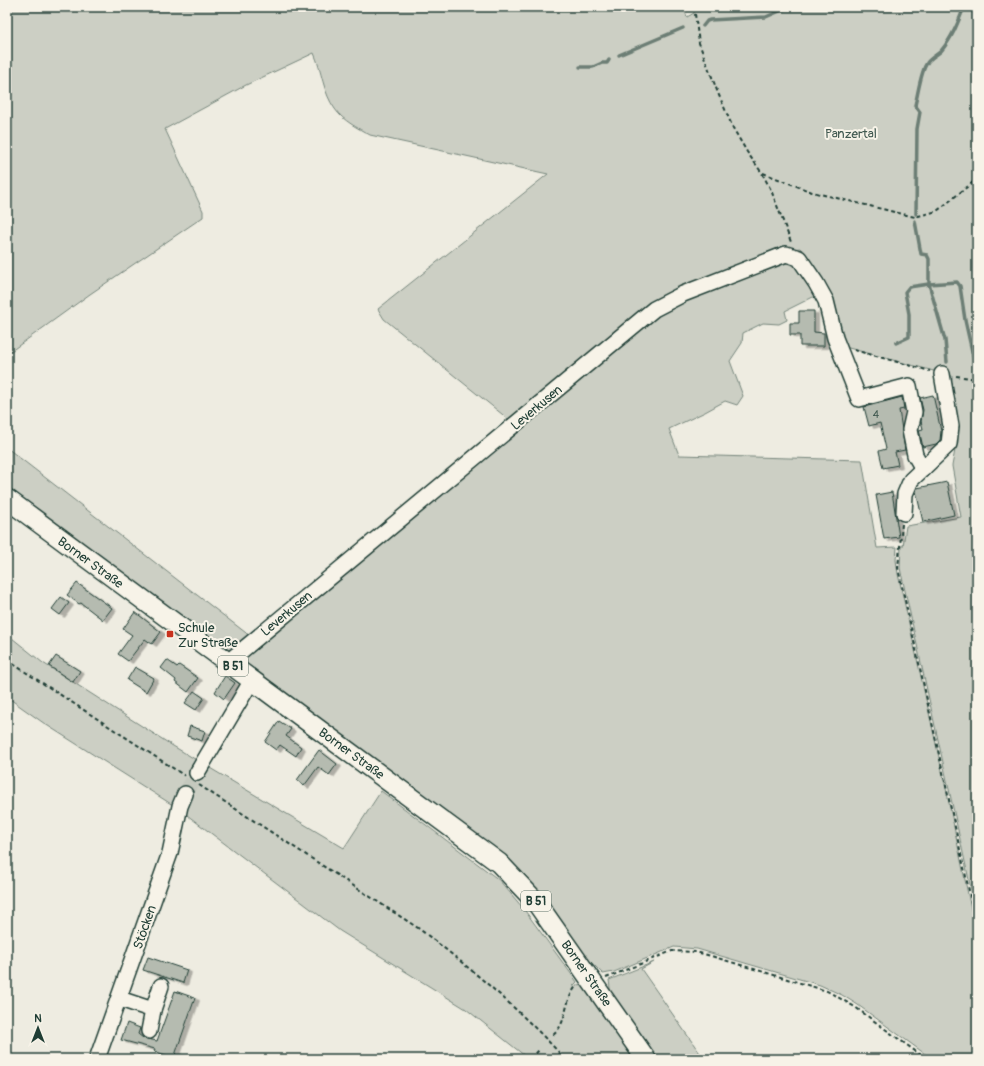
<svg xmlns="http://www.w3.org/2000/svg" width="984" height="1066" font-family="Pangolin,sans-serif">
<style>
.green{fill:#cccfc4;stroke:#76867c}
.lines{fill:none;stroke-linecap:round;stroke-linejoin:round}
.stream{stroke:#6c7e74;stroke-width:3.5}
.building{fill:#b5bbb0;stroke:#1f3d34;filter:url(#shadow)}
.minor-tunnel{stroke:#c5c9be;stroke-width:15;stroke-dasharray:15 8;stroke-linecap:butt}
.minor-casing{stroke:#1f3d34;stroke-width:18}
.major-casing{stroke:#1f3d34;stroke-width:22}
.path{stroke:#1f3d34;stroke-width:2;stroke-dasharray:4 3;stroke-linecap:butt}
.minor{stroke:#f7f3e8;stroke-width:15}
.major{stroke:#f7f3e8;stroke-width:19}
.poi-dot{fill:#c8321e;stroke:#f7f3e8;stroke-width:1.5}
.labels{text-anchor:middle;stroke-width:4;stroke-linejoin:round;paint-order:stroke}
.number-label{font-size:11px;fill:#445c53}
.shield{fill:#f7f3e8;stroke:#60746a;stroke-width:1}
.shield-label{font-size:12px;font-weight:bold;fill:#1f3d34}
.park-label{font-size:13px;fill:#425a51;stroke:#f7f3e8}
.street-label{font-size:13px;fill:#1f3d34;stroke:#f7f3e8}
.poi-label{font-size:13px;fill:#1f3d34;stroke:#f7f3e8;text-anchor:start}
</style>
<defs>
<filter id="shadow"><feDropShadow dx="4.5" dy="2.5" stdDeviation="0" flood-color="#0004"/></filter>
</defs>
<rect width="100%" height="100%" fill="#eeece1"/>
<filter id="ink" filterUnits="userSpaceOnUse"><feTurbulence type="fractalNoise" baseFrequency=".025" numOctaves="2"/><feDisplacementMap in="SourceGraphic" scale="8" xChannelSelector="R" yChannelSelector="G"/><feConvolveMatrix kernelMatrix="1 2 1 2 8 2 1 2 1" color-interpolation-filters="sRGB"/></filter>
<g filter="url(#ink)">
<!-- green -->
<g class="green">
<path d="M7,7H690L685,11L687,17L694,13V7H977V916L900,568L901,546H903L906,526L961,517L952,466L958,434L952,395V376L845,347C833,313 824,276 800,248L780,251L791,260L819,294L785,311L787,320L779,324L763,323L743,333L742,343L730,361L743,396L737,405L725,401L705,412L669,429L679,455L862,460L877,548L897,547L896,560L898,574L947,793L977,938V1059H932L858,1005L842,995L820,985L697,949L674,947L614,972L603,974L578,949L561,924L247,667L244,658L513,423L384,319L378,309L548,174L370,135C358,128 343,121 335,109C323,93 322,71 314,53L246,85L165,129L203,211V217L90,294L7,354Z"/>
<path d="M7,448L250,636L230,651C216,646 199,623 187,623L7,490Z"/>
<polygon points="7,634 43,663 173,746 344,848 381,791 499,880 523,908 577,982 573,986 582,984 636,1059 525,1059 525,1056 466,1009 340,931 179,809 45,724 7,697"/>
<polygon points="654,962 641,969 704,1059 655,1059 611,996 609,980"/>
</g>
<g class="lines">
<!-- stream -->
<g class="stream">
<polyline points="703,26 707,21 710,20 766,17 789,7"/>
<polyline points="619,55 683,28"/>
<polyline points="580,67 593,67 602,63 607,63 609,60"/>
<path d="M916,214L917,129L920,112L915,105C918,94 921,70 927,63C930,58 937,55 941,51C952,38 958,23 964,7"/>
<polyline points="915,221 921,254 927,255 929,259 929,284 957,282 960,286 965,320 974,360"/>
<polyline points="896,343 909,337 909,314 905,292 909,287 929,284 945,340 947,362"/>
</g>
</g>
<!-- building -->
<g class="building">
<polygon points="799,311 814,311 814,332 824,333 824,346 800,346 800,335 790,335 790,323 799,323"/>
<polygon points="933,395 941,431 940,440 936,444 923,447 919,430 923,429 921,421 923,410 920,398"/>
<polygon points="902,397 904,409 899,410 905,450 895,452 898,465 883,468 879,451 886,449 880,423 869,426 864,407"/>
<polygon points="947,482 954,515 923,522 916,491 917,488"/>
<polygon points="892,492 899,537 884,539 876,495"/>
<polygon points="77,583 112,608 103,620 81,603 79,604 67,595"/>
<polygon points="61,597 69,603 60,615 52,609"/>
<polygon points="135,612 161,632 152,644 145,639 128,661 118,654 132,635 123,629"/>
<polygon points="56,656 80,671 73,682 49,666"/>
<polygon points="167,660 177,667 179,665 198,678 188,692 175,682 176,680 161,668"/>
<polygon points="135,667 154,678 146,692 127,680"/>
<polygon points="225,676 235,683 224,699 215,692"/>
<polygon points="194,691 204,698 196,710 185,703"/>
<polygon points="279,721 291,729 286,736 301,747 296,756 280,745 276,750 265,742"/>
<polygon points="190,726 205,731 202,741 187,736"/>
<polygon points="319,750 337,764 329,775 318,767 304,786 297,780"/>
<polygon points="148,957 187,970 183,983 143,970"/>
<polygon points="175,991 195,998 174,1058 154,1051 155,1049 121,1040 127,1023 140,1028 138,1034 143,1038 157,1041"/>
</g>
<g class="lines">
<!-- minor-tunnel -->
<polyline class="minor-tunnel" points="185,794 197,773"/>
<!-- minor casing -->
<g class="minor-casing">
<g id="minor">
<polyline points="904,513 905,494 911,480 949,444 951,426 942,374"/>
<polyline points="228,662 654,309 683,294 786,254 799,258 816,283 826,301 835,338 859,399 909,386 914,412 910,430 915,455 923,469"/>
<polyline points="197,773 252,680"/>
<polyline points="120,999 153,1010 161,986"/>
<polyline points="149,1031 153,1010"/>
<polyline points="97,1059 170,853 180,806 185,794"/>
</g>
</g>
<!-- major casing -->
<g class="major-casing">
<polyline id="major" points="7,499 499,863 536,902 646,1059"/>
</g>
<!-- path -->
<g class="path">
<polyline points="694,7 699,43 718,93 733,128 747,152 762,173 771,190 791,242"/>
<polyline points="763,173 812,192 915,217 937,211 977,179"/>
<polyline points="854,350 930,371"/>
<polyline points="956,376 977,379"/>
<polyline points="902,524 898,568 977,927"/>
<polyline points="7,660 185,776"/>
<path d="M199,785L418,928C471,968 520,1010 565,1059"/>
<polyline points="606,978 672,951 696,952 711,956 827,991 855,1007 926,1059"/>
<path d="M553,1035C568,1023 563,1002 577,985"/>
<polyline points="531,1059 539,1050"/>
</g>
<!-- minor -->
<use href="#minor" class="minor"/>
<!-- major -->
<use href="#major" class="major"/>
</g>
</g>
<!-- markers -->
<rect class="poi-dot" x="166" y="630" width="8" height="8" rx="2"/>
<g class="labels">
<!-- number labels -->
<g class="number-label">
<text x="876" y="418">4</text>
</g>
<!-- shield labels -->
<g class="shield">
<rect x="218" y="656" width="30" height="20" rx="3"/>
<rect x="521" y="891" width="30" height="20" rx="3"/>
</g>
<g class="shield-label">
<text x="233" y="670">B 51</text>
<text x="536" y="905">B 51</text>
</g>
<!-- park labels -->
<g class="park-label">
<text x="851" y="138">Panzertal</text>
</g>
<!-- street labels -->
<g class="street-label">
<text transform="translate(536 407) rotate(-40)" y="5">Leverkusen</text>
<text transform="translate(91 562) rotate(36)" y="5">Borner Straße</text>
<text transform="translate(286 613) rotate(-40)" y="5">Leverkusen</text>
<text transform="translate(352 753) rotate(36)" y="5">Borner Straße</text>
<text transform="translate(144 927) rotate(-71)" y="5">Stöcken</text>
<text transform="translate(587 973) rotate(55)" y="5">Borner Straße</text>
</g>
<!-- poi labels -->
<g class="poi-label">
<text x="178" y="632">Schule<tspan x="178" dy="15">Zur Straße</tspan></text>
</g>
</g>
<!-- margin -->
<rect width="984" height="1066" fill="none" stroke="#f7f3e8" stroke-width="24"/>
<rect x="12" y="12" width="960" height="1042" fill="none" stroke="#1f3d34" stroke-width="1.5" filter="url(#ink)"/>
<!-- north arrow -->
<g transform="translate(38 1028)" stroke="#f7f3e8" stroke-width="3" paint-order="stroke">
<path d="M0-3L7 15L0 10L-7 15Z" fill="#1f3d34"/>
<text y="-6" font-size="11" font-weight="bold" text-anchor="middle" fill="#1f3d34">N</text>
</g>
</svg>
